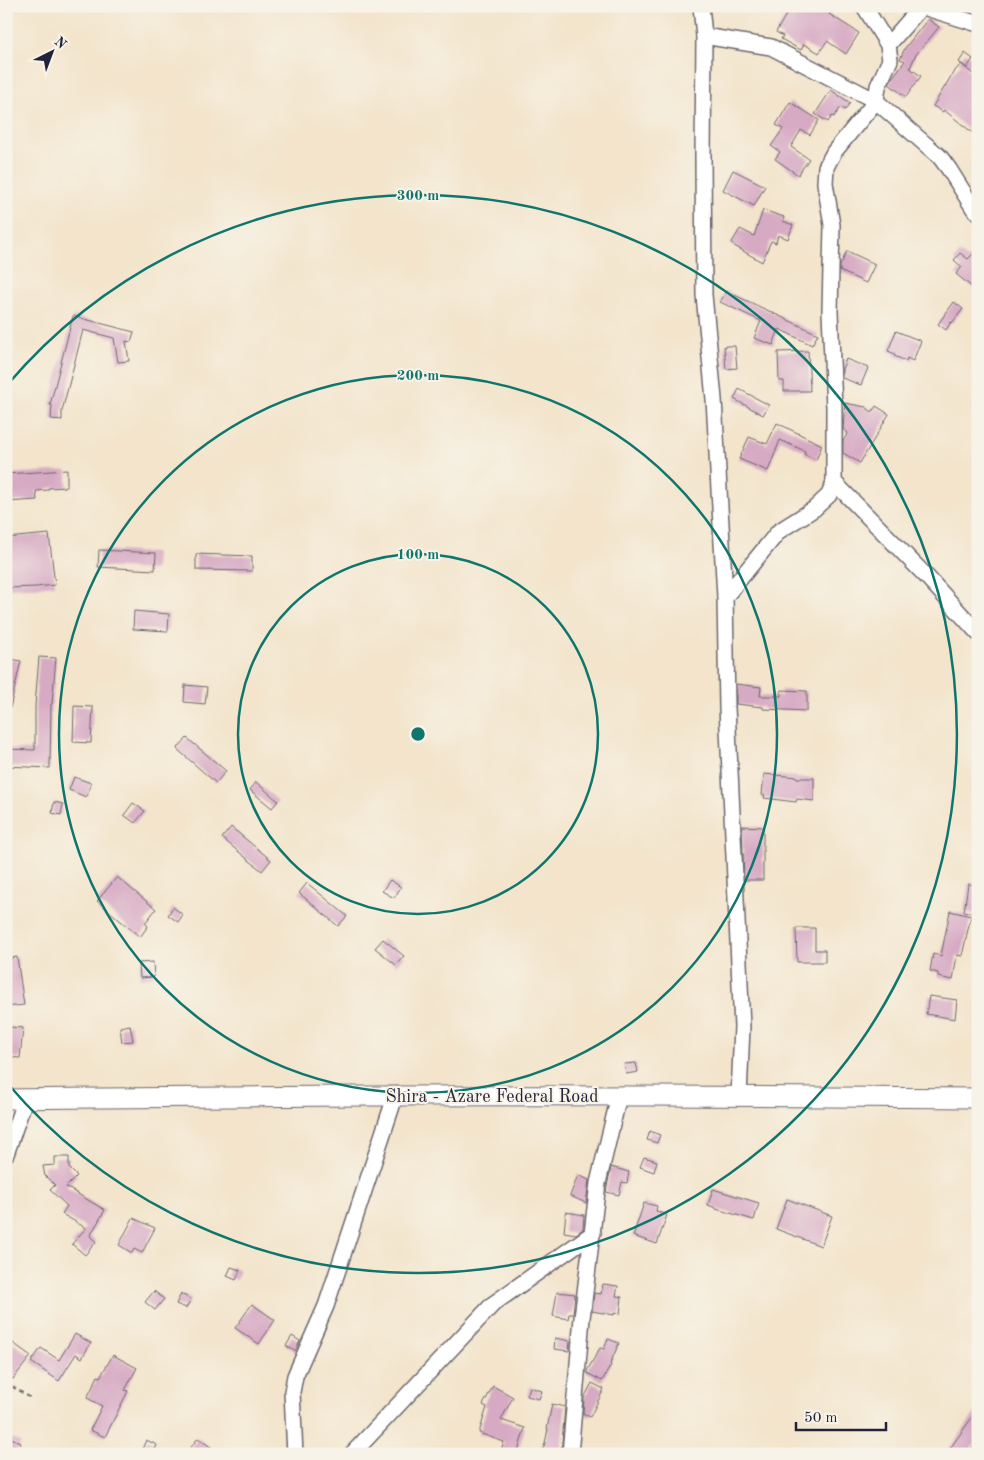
<svg xmlns="http://www.w3.org/2000/svg" width="984" height="1460" font-family="'Old Standard TT',serif">
<style>
.building{fill:#d7aac4}
.lines{fill:none;stroke-linecap:round;stroke-linejoin:round}
.minor-casing{stroke:#6b666d;stroke-width:18}
.major-casing{stroke:#6b666d;stroke-width:21}
.path{stroke:#6b666d;stroke-width:2;stroke-dasharray:4 4;stroke-linecap:butt}
.minor{stroke:#fff;stroke-width:15}
.major{stroke:#fff;stroke-width:19}
.ring{fill:none;stroke:#0f766e;stroke-width:2.5}
.labels{text-anchor:middle;stroke-width:4;stroke-linejoin:round;paint-order:stroke}
.street-label{font-size:18px;fill:#22223b;stroke:#f7f3e8}
.centre{fill:#0f766e;stroke:#f7f3e8;stroke-width:2.5}
.ring-label{font-size:15px;text-anchor:middle;font-weight:bold;fill:#0f766e;stroke:#f7f3e8;stroke-width:4;stroke-linejoin:round;paint-order:stroke}
</style>
<rect width="100%" height="100%" fill="#f7f3e8"/>
<filter id="ink" filterUnits="userSpaceOnUse"><feTurbulence type="fractalNoise" baseFrequency=".02" numOctaves="2"/><feDisplacementMap in="SourceGraphic" scale="10" xChannelSelector="R" yChannelSelector="G"/><feConvolveMatrix kernelMatrix="1 2 1 2 8 2 1 2 1" color-interpolation-filters="sRGB"/></filter>
<filter id="wash" filterUnits="userSpaceOnUse"><feTurbulence type="fractalNoise" baseFrequency=".0096" numOctaves="4" result="noise"/><feDisplacementMap in="SourceGraphic" scale="20" xChannelSelector="R" yChannelSelector="G"/><feGaussianBlur stdDeviation="1.12" result="paint"/><feColorMatrix in="noise" values="0 0 0 0 0 0 0 0 0 0 0 0 0 0 0 0 0 1.4 0 .05"/><feComposite in="paint" operator="in"/></filter>
<g filter="url(#wash)">
<rect width="100%" height="100%" fill="#f3e4cb"/>
<g id="blocks">
<!-- building -->
<g class="building">
<polygon points="791,6 808,6 816,11 820,6 835,6 829,14 859,33 846,54 827,41 819,53 804,44 801,50 781,39 783,36 776,32"/>
<polygon points="928,19 939,27 915,56 910,68 921,76 906,97 889,84 892,78 905,61 900,59 905,48"/>
<polygon points="965,53 973,59 967,68 959,62"/>
<polygon points="961,64 978,78 978,137 944,110 943,112 933,106 953,73"/>
<polygon points="831,90 850,103 845,110 841,107 834,117 832,116 828,122 815,114"/>
<polygon points="790,102 819,120 810,135 801,130 791,147 809,159 798,175 775,159 780,152 771,146 783,129 776,125"/>
<polygon points="733,170 765,186 754,206 723,190"/>
<polygon points="763,210 784,217 783,221 793,225 788,239 778,235 776,243 771,241 762,262 731,244 740,229 754,236"/>
<polygon points="978,249 978,292 956,274 962,267 954,260 960,253 968,259"/>
<polygon points="847,251 875,264 866,283 840,271 840,266"/>
<polygon points="726,291 818,334 812,345 779,329 773,345 754,338 761,321 720,302"/>
<polygon points="954,302 963,309 952,323 951,322 946,330 938,324"/>
<polygon points="73,316 134,332 131,342 126,341 129,361 118,362 114,338 83,330 62,411 62,420 51,419 52,405 50,405"/>
<polygon points="896,331 921,341 913,361 907,358 906,361 894,356 895,354 888,351"/>
<polygon points="724,346 735,346 737,368 726,369"/>
<polygon points="808,351 810,391 784,391 784,381 779,381 778,352"/>
<polygon points="846,359 868,368 861,385 842,378 842,369"/>
<polygon points="739,389 769,405 763,415 734,399"/>
<polygon points="845,403 866,407 872,412 876,406 889,414 860,463 843,453 843,441 848,433 843,429"/>
<polygon points="777,423 822,445 816,460 804,454 805,451 780,440 768,471 739,459 749,437 767,444"/>
<polygon points="67,470 67,487 48,488 48,490 36,491 37,500 6,502 6,474"/>
<polygon points="49,534 55,585 36,587 7,588 6,538"/>
<polygon points="99,550 156,553 155,570 98,567"/>
<polygon points="196,554 252,556 252,571 196,570"/>
<polygon points="134,611 169,614 168,631 133,629"/>
<polygon points="39,657 56,658 52,704 51,704 50,768 6,766 6,749 35,750 35,705"/>
<polygon points="6,658 21,661 10,708 6,708"/>
<polygon points="736,684 761,687 760,696 781,696 781,690 807,691 807,711 763,709 763,707 736,704"/>
<polygon points="185,685 207,687 205,704 184,702"/>
<polygon points="74,706 93,707 91,743 73,742"/>
<polygon points="187,738 226,771 216,783 177,749"/>
<polygon points="764,774 797,777 797,778 814,778 814,801 797,799 796,802 764,798 765,795 762,795"/>
<polygon points="74,777 91,783 86,797 69,790"/>
<polygon points="256,782 278,801 272,808 250,790"/>
<polygon points="54,802 63,804 61,815 52,813"/>
<polygon points="133,803 145,811 135,823 124,815"/>
<polygon points="742,826 763,827 763,880 744,880"/>
<polygon points="231,827 271,860 262,871 222,838"/>
<polygon points="117,877 156,909 145,923 148,926 140,937 97,901"/>
<polygon points="390,880 401,887 394,898 382,891"/>
<polygon points="307,883 347,916 338,926 299,893"/>
<polygon points="968,884 978,885 978,914 964,912"/>
<polygon points="173,907 183,915 178,922 168,915"/>
<polygon points="950,911 971,916 962,956 957,955 953,980 938,977 938,973 930,971 933,954 941,956"/>
<polygon points="796,928 815,928 815,950 825,950 825,962 797,962"/>
<polygon points="383,939 404,956 396,965 375,948"/>
<polygon points="17,957 24,1005 6,1007 6,959"/>
<polygon points="153,962 154,977 140,978 139,963"/>
<polygon points="929,996 957,1000 955,1019 926,1014"/>
<polygon points="130,1025 133,1041 122,1042 120,1027"/>
<polygon points="9,1027 23,1028 20,1058 7,1057"/>
<polygon points="636,1063 638,1072 626,1074 624,1064"/>
<polygon points="650,1131 660,1135 657,1143 647,1140"/>
<polygon points="55,1157 69,1157 69,1168 77,1176 66,1187 105,1210 90,1236 96,1242 85,1255 72,1244 86,1228 62,1214 67,1206 50,1190 55,1185 45,1176 43,1166 55,1165"/>
<polygon points="644,1157 657,1161 654,1172 640,1167"/>
<polygon points="611,1167 629,1172 627,1183 622,1182 619,1195 606,1192"/>
<polygon points="578,1175 589,1180 586,1203 570,1196"/>
<polygon points="713,1189 759,1203 754,1220 716,1209 716,1208 708,1205"/>
<polygon points="787,1199 832,1216 821,1246 776,1229"/>
<polygon points="644,1203 657,1206 656,1211 667,1215 657,1244 633,1236"/>
<polygon points="566,1212 584,1215 583,1229 576,1234 564,1232"/>
<polygon points="133,1218 155,1228 142,1253 134,1249 132,1253 119,1245"/>
<polygon points="231,1267 240,1270 236,1280 227,1276"/>
<polygon points="603,1284 618,1286 616,1296 622,1297 620,1314 614,1313 614,1315 592,1311 594,1293 601,1294"/>
<polygon points="154,1291 164,1299 155,1310 145,1302"/>
<polygon points="557,1292 575,1294 573,1314 569,1314 568,1319 553,1316"/>
<polygon points="181,1294 191,1299 186,1308 176,1304"/>
<polygon points="252,1304 275,1320 259,1344 235,1328"/>
<polygon points="75,1334 91,1343 82,1358 76,1354 59,1381 31,1362 41,1348 59,1360"/>
<polygon points="292,1336 300,1341 295,1351 286,1346"/>
<polygon points="555,1338 570,1341 569,1351 554,1349"/>
<polygon points="608,1339 619,1343 610,1364 611,1365 602,1381 587,1373 587,1371 600,1348 604,1349"/>
<polygon points="13,1343 31,1356 13,1379 6,1374 6,1352"/>
<polygon points="113,1355 137,1368 125,1390 128,1391 105,1437 90,1430 102,1406 87,1398 98,1376 100,1377"/>
<polygon points="592,1383 604,1389 590,1417 583,1413 584,1398"/>
<polygon points="493,1386 513,1397 501,1420 525,1428 517,1454 500,1454 504,1442 479,1433 487,1407 483,1405"/>
<polygon points="530,1387 542,1391 539,1399 527,1396"/>
<polygon points="552,1404 565,1407 561,1454 541,1454 545,1443 548,1429 547,1429"/>
<polygon points="978,1409 978,1440 968,1454 946,1454"/>
<polygon points="6,1435 21,1443 15,1454 11,1454 6,1451"/>
<polygon points="198,1438 220,1454 186,1454"/>
<polygon points="146,1440 157,1445 153,1454 140,1454"/>
</g>
</g>
</g>
<g filter="url(#ink)">
<use href="#blocks" fill-opacity="0" stroke="#6b666d" stroke-width="1"/>
<g class="lines">
<!-- minor casing -->
<g class="minor-casing">
<g id="minor">
<polyline points="701,6 704,36 703,157 704,295 714,399 725,597 727,707 742,1027 739,1096"/>
<polyline points="920,6 978,24"/>
<polyline points="704,36 771,47 876,101 940,157 949,169 974,209 978,212"/>
<polyline points="888,45 921,7"/>
<polyline points="834,482 928,578 978,633"/>
<polyline points="725,597 779,531 814,509 829,495 834,482 834,408 830,311 832,225 825,183 826,167 834,152 876,101 878,86 890,60 888,45 864,6"/>
<polyline points="6,1154 25,1099"/>
<polyline points="295,1454 292,1392 295,1376 326,1306 395,1097"/>
<polyline points="352,1454 493,1304 593,1233"/>
<polyline points="570,1454 582,1318 598,1183 619,1096"/>
</g>
</g>
<!-- major casing -->
<g class="major-casing">
<path id="major" d="M6,1099C330,1095 654,1095 978,1098"/>
</g>
<!-- path -->
<polyline class="path" points="6,1382 16,1389 31,1398"/>
<!-- minor -->
<use href="#minor" class="minor"/>
<!-- major -->
<use href="#major" class="major"/>
</g>
</g>
<!-- distance rings -->
<g class="ring">
<circle cx="418" cy="734" r="180"/>
<circle cx="418" cy="734" r="359"/>
<path d="M8 384A539 539 0 1 1 8 1084"/>
</g>
<g class="labels">
<!-- street labels -->
<g class="street-label">
<text x="492" y="1102">Shira - Azare Federal Road</text>
</g>
</g>
<circle cx="418" cy="734" r="8" class="centre"/>
<g class="ring-label">
<text x="418" y="200">300 m</text>
<text x="418" y="380">200 m</text>
<text x="418" y="559">100 m</text>
</g>
<!-- margin -->
<rect width="984" height="1460" fill="none" stroke="#f7f3e8" stroke-width="25"/>
<!-- north arrow -->
<g transform="translate(52 52) rotate(42)" stroke="#f7f3e8" stroke-width="4" paint-order="stroke">
<path d="M0-4L9 19L0 12L-9 19Z" fill="#22223b"/>
<text y="-8" font-size="14" font-weight="bold" text-anchor="middle" fill="#22223b">N</text>
</g>
<!-- scale -->
<path d="M796 1422v8h90v-8" fill="none" stroke="#22223b" stroke-width="2.5"/>
<text x="804" y="1422" font-size="15" fill="#22223b" stroke="#f7f3e8" stroke-width="4" paint-order="stroke">50 m</text>
</svg>
